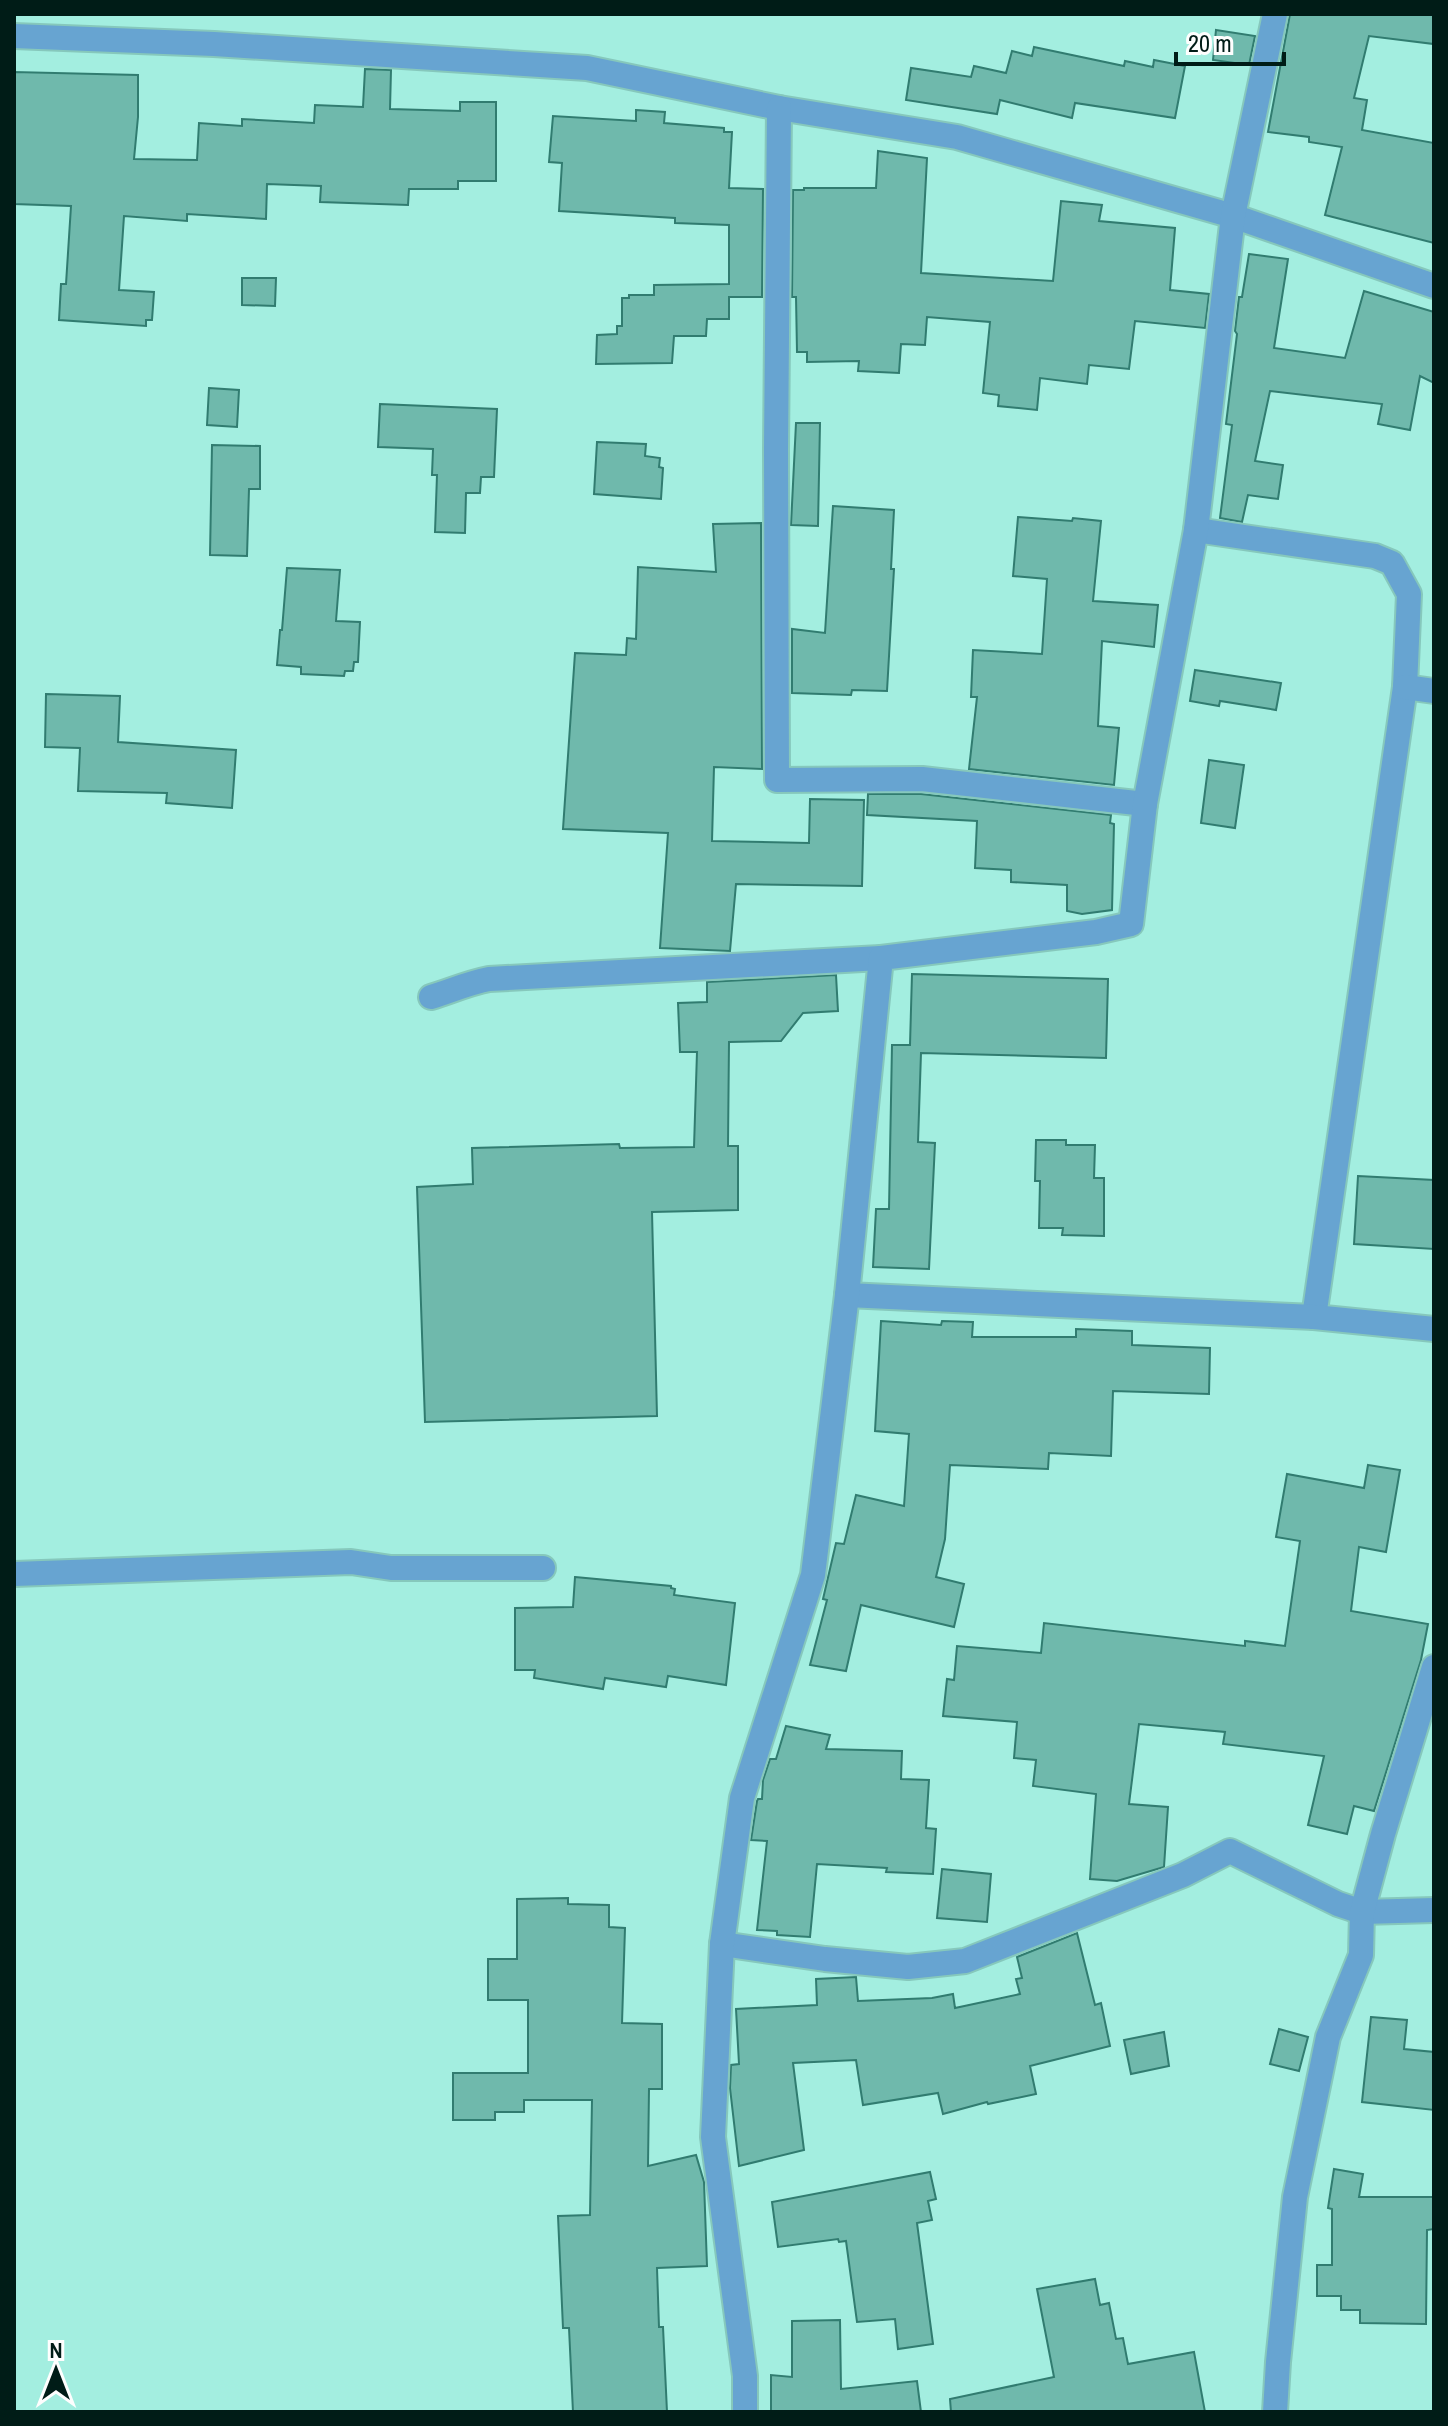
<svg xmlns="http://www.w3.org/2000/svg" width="1448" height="2426" font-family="'Archivo Narrow',sans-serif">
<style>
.building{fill:#6fb9ac;stroke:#317c70;stroke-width:2}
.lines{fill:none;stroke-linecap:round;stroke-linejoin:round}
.minor-casing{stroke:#86c8bc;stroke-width:28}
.minor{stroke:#67a4d1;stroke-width:24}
</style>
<rect width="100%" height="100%" fill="#a3eee0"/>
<!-- building -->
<g class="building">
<polygon points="1290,14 1434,14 1434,44 1369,36 1354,98 1367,100 1362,130 1434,143 1434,243 1325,215 1342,147 1309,142 1309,137 1268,132"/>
<polygon points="1216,30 1255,36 1249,65 1213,60"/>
<polygon points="1034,47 1124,66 1125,61 1153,67 1154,60 1185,66 1175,118 1075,103 1072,118 1000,100 997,114 906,100 911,68 971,77 974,66 1006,73 1012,51 1032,56"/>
<polygon points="365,69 391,70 390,109 460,111 460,102 496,102 496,181 458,181 458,189 409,189 408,205 320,202 321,186 267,184 266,219 187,214 187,221 124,216 119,290 154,292 152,320 146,320 146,326 59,320 61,284 66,284 71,206 14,204 14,72 138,75 138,117 134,159 197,160 199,123 242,126 242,119 314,123 315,105 363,107"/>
<polygon points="636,110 665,112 664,123 724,128 724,132 732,132 729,188 763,189 762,297 729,297 729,319 707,319 706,336 674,336 672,363 596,364 597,335 617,334 617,326 622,326 622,298 629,298 629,295 654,295 654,285 729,284 729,225 675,223 675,218 559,211 562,163 549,162 553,116 636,121"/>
<polygon points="878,151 927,158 921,273 1053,281 1061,201 1102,205 1099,221 1175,228 1170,290 1209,294 1205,328 1135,321 1129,369 1089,365 1087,384 1040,378 1037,410 998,406 999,395 983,393 990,322 927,317 925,345 901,344 899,373 858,371 859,361 807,362 807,352 797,352 796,297 792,297 793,190 804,190 804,188 876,188"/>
<polygon points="1249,254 1288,259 1274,348 1345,358 1364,291 1434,312 1434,383 1420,376 1410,430 1378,424 1382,404 1270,391 1255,461 1283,465 1278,499 1248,495 1242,522 1220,518 1232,425 1226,424 1237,334 1235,331 1239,297 1242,297"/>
<polygon points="242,278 276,278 275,306 242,305"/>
<polygon points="209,388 239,390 237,427 207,425"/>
<polygon points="380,404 497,409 494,477 481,477 480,493 466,493 465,533 435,532 437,475 432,475 433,449 378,447"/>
<polygon points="796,423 820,423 818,526 791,525"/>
<polygon points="597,442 646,444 645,456 660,458 659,467 663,468 661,499 594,494"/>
<polygon points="212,445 260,446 260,489 249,489 247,556 210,555"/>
<polygon points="833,506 894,510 891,569 894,569 887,691 852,690 851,695 792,693 792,629 825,633"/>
<polygon points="1018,517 1072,521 1073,518 1101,521 1093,601 1158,605 1154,647 1102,641 1098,726 1119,728 1114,785 969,769 977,697 971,697 973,650 1042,654 1047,579 1013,576"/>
<polygon points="761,523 762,769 714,767 712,841 809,843 810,799 864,800 862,886 736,884 730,951 660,948 668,833 563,829 575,653 626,655 627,638 636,639 638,567 716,572 713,524"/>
<polygon points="287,568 340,570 336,621 360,622 358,662 354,662 353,671 345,671 344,676 301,674 301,667 277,665 280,630 282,630"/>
<polygon points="1195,670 1281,683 1276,710 1220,701 1219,706 1190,701"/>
<polygon points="46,694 120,696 118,742 236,750 232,808 166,803 167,793 78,791 80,748 45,747"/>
<polygon points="1209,760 1244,765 1235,828 1201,823"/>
<polygon points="868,794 921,794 1111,815 1110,823 1114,824 1112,910 1082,914 1067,911 1067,885 1011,882 1011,870 975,868 977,821 867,815"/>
<polygon points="912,974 1108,979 1106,1058 921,1053 918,1142 935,1143 929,1269 873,1267 876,1209 889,1209 892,1045 910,1045"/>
<polygon points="836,975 838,1011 803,1013 781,1041 729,1042 728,1146 738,1146 738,1210 652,1212 657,1416 425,1422 417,1187 473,1184 472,1148 619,1144 620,1148 694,1147 697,1052 680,1052 678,1003 707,1002 707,982"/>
<polygon points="1036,1140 1066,1140 1066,1145 1095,1145 1094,1178 1104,1178 1104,1236 1062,1235 1063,1228 1039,1228 1040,1181 1035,1181"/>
<polygon points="1358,1176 1434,1180 1434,1249 1354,1244"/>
<polygon points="881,1321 941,1325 942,1321 973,1322 972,1337 1076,1337 1076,1329 1132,1331 1132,1345 1210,1348 1209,1394 1113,1391 1111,1456 1049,1453 1048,1469 950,1465 945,1539 936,1577 964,1584 954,1627 861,1605 846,1671 810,1665 827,1600 823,1599 836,1543 844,1544 856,1495 904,1506 909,1434 875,1431"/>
<polygon points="1368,1465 1400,1470 1386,1552 1359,1547 1351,1611 1428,1624 1421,1660 1374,1811 1354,1806 1347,1834 1308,1825 1324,1756 1223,1744 1225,1732 1139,1724 1129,1804 1168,1807 1164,1867 1117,1881 1090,1879 1096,1794 1033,1786 1036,1760 1014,1758 1017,1722 943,1716 947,1679 954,1680 957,1646 1041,1653 1044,1623 1245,1646 1245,1641 1285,1646 1300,1541 1276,1537 1287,1474 1364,1488"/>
<polygon points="575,1577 671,1586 671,1588 675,1589 674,1595 735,1603 726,1685 668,1676 666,1687 605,1678 603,1689 534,1678 535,1670 515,1670 515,1608 573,1607"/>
<polygon points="786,1726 830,1735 826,1749 902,1751 901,1779 929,1780 926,1828 936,1829 933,1874 886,1872 887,1868 817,1864 810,1937 777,1935 777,1931 757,1930 767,1841 751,1840 757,1801 758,1799 762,1799 763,1780 770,1759 776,1759"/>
<polygon points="942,1869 991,1874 987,1922 937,1918"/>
<polygon points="568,1898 568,1904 609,1905 609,1927 625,1928 622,2023 662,2024 662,2089 649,2089 648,2166 696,2155 704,2182 707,2266 657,2268 659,2327 663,2327 667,2412 573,2412 569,2328 563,2328 558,2216 590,2215 592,2100 524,2100 524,2112 495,2112 495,2120 453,2120 453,2073 528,2073 528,2000 488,2000 488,1959 517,1959 517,1899"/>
<polygon points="1077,1933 1095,2005 1101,2003 1110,2046 1030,2066 1036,2094 988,2104 987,2102 943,2114 938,2093 863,2105 856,2060 793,2063 804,2150 739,2166 730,2088 731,2065 739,2064 736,2009 817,2005 816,1979 856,1977 858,2001 932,1998 953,1994 955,2008 1020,1994 1016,1979 1022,1978 1017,1957"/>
<polygon points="1371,2017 1407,2020 1404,2049 1434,2052 1434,2110 1362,2102"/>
<polygon points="1279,2029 1308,2037 1299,2071 1270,2064"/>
<polygon points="1164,2032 1169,2066 1131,2074 1124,2040"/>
<polygon points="1334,2169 1363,2174 1359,2197 1434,2197 1434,2229 1427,2230 1426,2324 1360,2323 1360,2310 1341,2310 1341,2296 1317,2296 1317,2265 1332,2265 1332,2209 1328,2208"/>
<polygon points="930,2172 936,2199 928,2201 932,2220 917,2223 933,2344 898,2349 895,2319 857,2322 846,2241 839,2242 838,2239 778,2247 772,2202"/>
<polygon points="1095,2279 1100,2305 1109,2303 1116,2339 1123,2338 1128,2364 1194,2352 1205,2412 951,2412 950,2399 1054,2377 1037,2289"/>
<polygon points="840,2320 841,2389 917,2381 921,2412 771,2412 771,2375 792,2377 792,2321"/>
</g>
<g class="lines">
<!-- minor casing -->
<g class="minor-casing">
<g id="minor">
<polyline points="14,36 214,44 587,68 779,108 957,137 1233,216 1434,286"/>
<polyline points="779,108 776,449 777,780 922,779 1145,804"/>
<polyline points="1196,530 1375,556 1392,563 1409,594 1405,687 1314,1317"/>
<polyline points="1405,687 1434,691"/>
<path d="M431,997C451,991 468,983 489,979L881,958"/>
<polyline points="847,1295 1314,1317 1434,1329"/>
<polyline points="14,1574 351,1562 391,1568 543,1568"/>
<polyline points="722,1944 825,1959 908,1967 965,1961 1183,1875 1230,1851 1338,1904 1362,1912 1434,1910"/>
<polyline points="745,2412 745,2376 713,2137 722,1944 742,1798 813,1575 847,1295 881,958 1096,932 1131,924 1145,804 1196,530 1233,216 1275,14"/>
<polyline points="1275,2412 1278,2362 1295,2197 1328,2037 1361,1955 1362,1912 1383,1834 1434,1667"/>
</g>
</g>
<!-- minor -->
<use href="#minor" class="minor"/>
</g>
<!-- border -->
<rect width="1448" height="2426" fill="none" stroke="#001c17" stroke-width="32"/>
<!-- north arrow -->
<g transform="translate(56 2370)" stroke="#fefefe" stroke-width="6" paint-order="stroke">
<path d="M0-6L14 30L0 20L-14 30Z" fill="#001c17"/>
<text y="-12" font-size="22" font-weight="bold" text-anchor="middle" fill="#001c17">N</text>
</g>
<!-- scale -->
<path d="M1176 52v12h108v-12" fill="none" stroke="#001c17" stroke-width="4"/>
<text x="1188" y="52" font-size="24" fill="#001c17" stroke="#fefefe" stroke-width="6" paint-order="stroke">20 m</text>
</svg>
